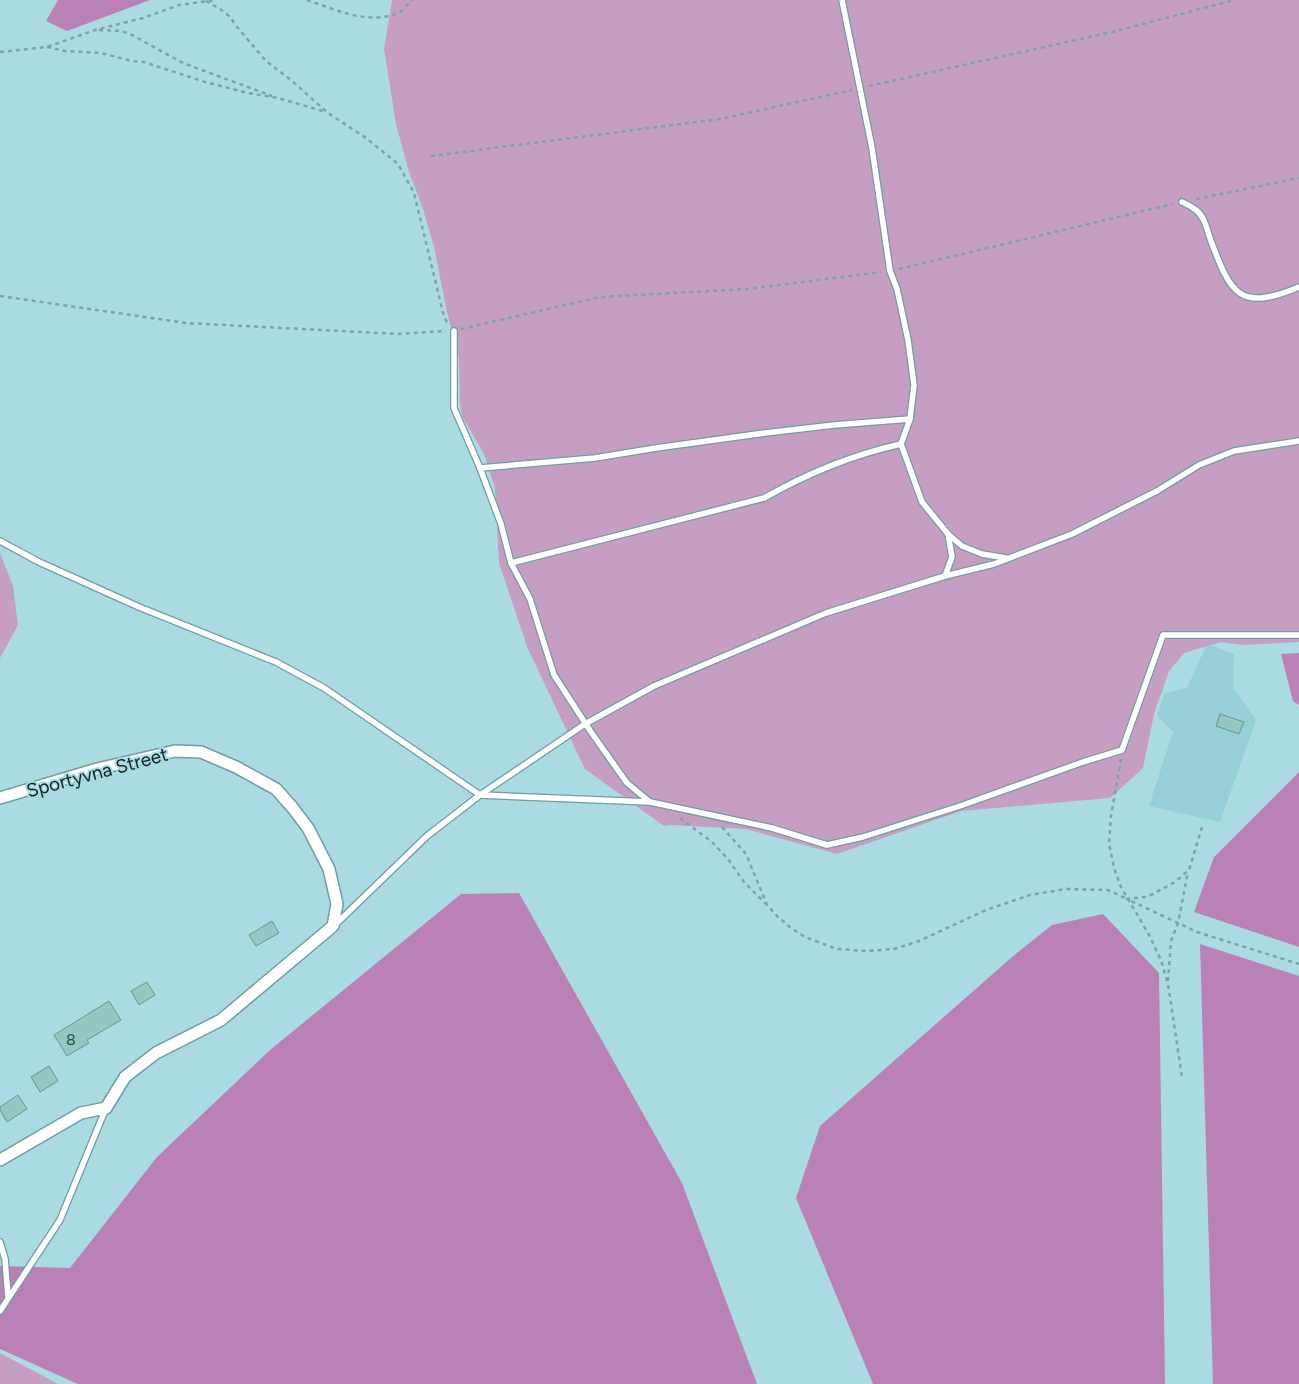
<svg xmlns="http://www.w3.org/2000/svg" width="1299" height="1384" font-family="Figtree,sans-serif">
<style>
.built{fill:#96cfd9}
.green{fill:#c69ec3}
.forest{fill:#b981b5}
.building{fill:#96c6c2;stroke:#689692}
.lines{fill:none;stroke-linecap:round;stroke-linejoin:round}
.service-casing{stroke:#6e9da4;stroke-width:8}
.minor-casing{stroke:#6e9da4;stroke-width:14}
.path{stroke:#7ba3a9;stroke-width:2.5;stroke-dasharray:4 4;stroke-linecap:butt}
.service{stroke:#fff;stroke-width:5.5}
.minor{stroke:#fff;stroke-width:11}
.labels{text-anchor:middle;stroke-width:4;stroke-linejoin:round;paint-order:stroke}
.number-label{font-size:16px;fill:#314b4c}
.street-label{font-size:19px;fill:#0f2225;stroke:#aadae2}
</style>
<rect width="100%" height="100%" fill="#aadae2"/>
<!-- built -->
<polygon class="built" points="1207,644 1234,654 1233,687 1256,720 1220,822 1149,806 1173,732 1157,715 1165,693 1187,688"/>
<!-- green -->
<g class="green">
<polygon points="392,0 1299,0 1299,642 1243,645 1221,642 1184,653 1169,671 1154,714 1143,768 1110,798 961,811 837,854 746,829 672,825 664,826 585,769 528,649 499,563 495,488 484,454 462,416 460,403 459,357 447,312 434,247 423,209 409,172 396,124 384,49"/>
<polygon points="0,553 13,586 18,625 0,658"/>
<polygon points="0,1353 58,1384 0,1384"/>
</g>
<!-- forest -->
<g class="forest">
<polygon points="58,0 150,0 67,31 46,21"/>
<polygon points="1299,653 1299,705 1293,701 1281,654"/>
<polygon points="1299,772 1299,947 1194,912 1214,857"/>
<polygon points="519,893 682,1183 757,1384 78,1384 0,1349 0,1266 70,1268 157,1157 270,1050 461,894"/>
<polygon points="1103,914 1159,973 1165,1384 873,1384 796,1198 820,1126 1012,957 1052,925"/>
<polygon points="1200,944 1299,976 1299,1384 1213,1384"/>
</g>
<!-- building -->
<g class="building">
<polygon points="1220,714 1244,722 1239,734 1216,726"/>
<polygon points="272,921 279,933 256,946 249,935"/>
<polygon points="147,982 155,995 139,1005 131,991"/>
<polygon points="109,1001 121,1020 87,1040 89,1043 67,1056 54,1035"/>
<polygon points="49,1066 58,1081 40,1092 31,1077"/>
<polygon points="18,1095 27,1109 7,1122 0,1110 0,1107"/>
</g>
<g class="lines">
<!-- service casing -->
<g class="service-casing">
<g id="service">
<polyline points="842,0 872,148 890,271 897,289 908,340 914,385 910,419 901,444 922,502 948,534 962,546 982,554 1006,558"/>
<path d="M1182,202C1187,204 1192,207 1196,210C1205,217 1207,230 1211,241C1231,294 1239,312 1299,287"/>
<polyline points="454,331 454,408 480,468 501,524 511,563 530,599 554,675 591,732 627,783 650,802 772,828 827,845 863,837 960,806 1083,762 1122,750 1163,635 1299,635"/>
<polyline points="480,468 595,458 656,448 765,433 834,425 910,419"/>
<polyline points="0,541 39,562 139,607 276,662 324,688 480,795 650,802"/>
<path d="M511,563L764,498C808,473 852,455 901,444"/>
<polyline points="945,576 952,557 948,534"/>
<polyline points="336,924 427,836 480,795 585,724 654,686 826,613 945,576 994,564 1072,534 1157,491 1199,465 1234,451 1299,441"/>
<polyline points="0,1242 5,1259 8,1297"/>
<polyline points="0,1311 60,1220 106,1108"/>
</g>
</g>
<!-- minor casing -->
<g class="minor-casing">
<polyline id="minor" points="0,798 97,769 175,751 201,752 236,767 276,789 292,807 308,828 329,869 337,904 333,926 221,1020 156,1053 125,1077 106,1108 81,1113 0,1160"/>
</g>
<!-- path -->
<g class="path">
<path d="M307,0C337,10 367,25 398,13C403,11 408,4 412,0"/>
<polyline points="206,1 220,9 229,16 238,28 266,61 291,80 328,113 366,138 398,164 414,193 443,313 448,325"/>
<polyline points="99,30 122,31 132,35 183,63 272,96"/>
<polyline points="47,47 65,51 101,53 132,61 144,62 205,82 248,93 278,98 326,112"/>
<polyline points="0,52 47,47 95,30 143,18 179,5 216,0"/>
<polyline points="869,86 1112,32 1235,0"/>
<polyline points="431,156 720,119 852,90"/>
<polyline points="1196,199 1299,178"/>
<polyline points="899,269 1173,204"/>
<polyline points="0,296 186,323 399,334 446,331"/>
<polyline points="461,329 600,297 747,289 881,272"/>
<polyline points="1121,759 1111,816 1109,844 1115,871 1121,887 1148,933 1161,960 1168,984 1182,1077"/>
<polyline points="680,818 712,842 728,859 744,882 766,904"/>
<polyline points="722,827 746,854 767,905 777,916 791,928 805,937 837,949 866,951 894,949 919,941 986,910 1030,895 1066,889 1108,890 1127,899"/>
<polyline points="1202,827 1189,870 1175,882 1153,894 1145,897 1127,899 1197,932 1299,964"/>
<polyline points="1168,981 1171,941 1178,923 1188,872"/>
</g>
<!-- service -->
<use href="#service" class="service"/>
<!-- minor -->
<use href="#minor" class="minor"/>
</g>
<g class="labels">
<!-- number labels -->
<g class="number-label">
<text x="71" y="1045">8</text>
</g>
<!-- street labels -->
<g class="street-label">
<text transform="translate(97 772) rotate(-15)" y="7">Sportyvna Street</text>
</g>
</g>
</svg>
